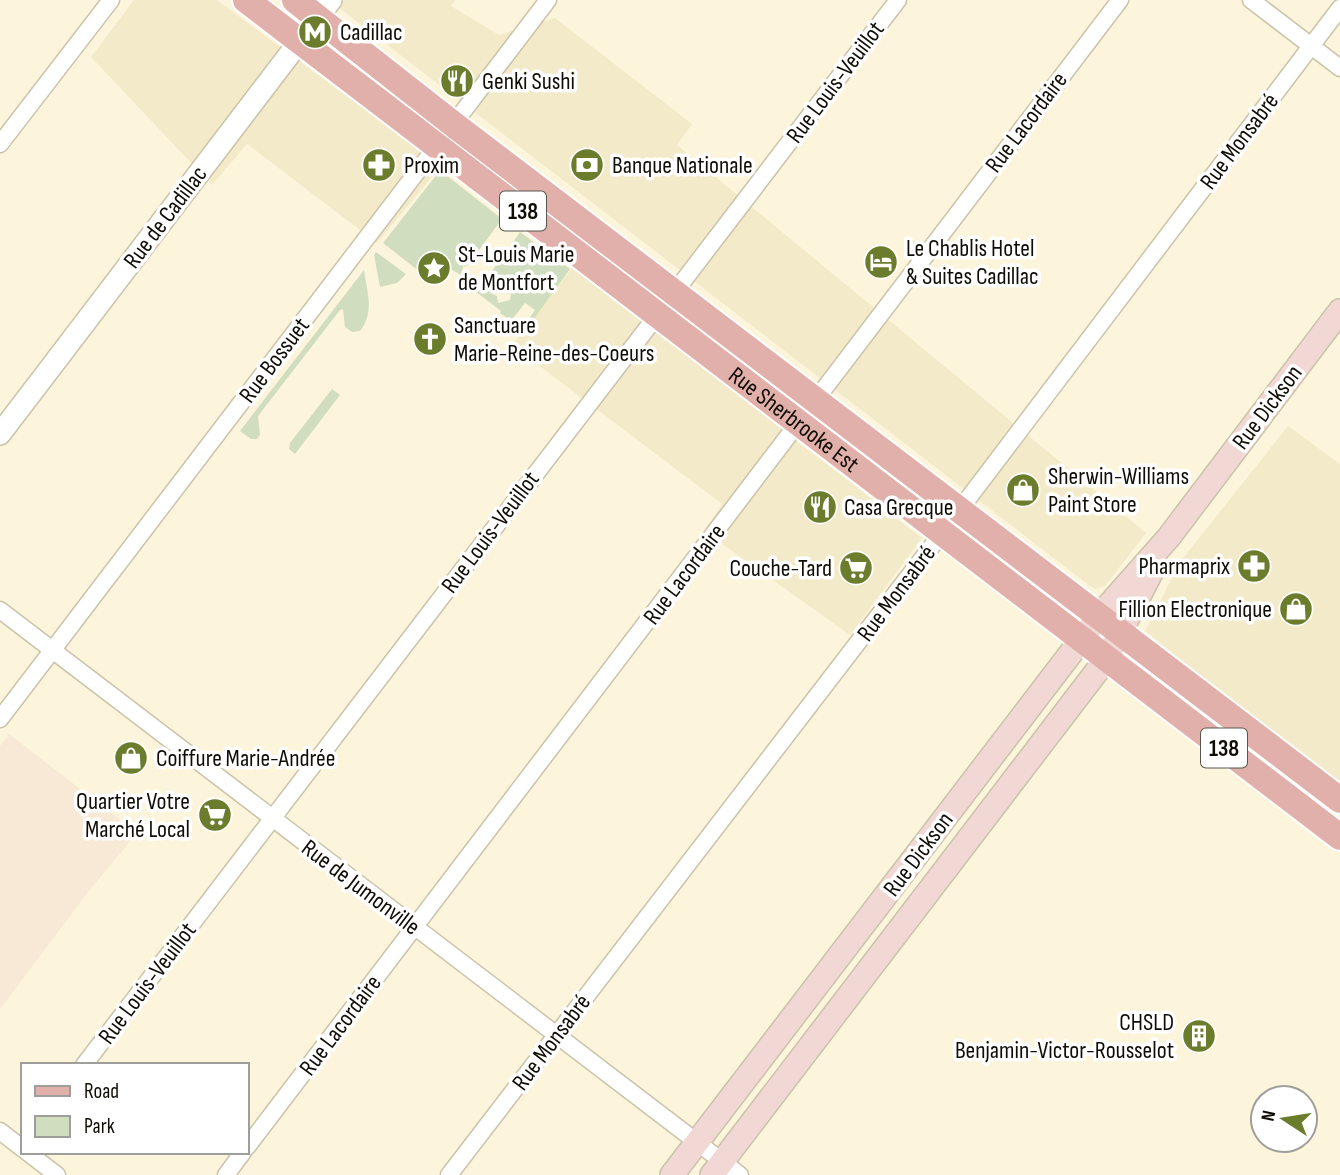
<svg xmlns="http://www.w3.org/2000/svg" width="1340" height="1175" font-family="'Sofia Sans Condensed',sans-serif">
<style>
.built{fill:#f3eac9}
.education{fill:#f7e9d5}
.green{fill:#d0ddbe}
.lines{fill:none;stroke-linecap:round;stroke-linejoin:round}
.minor-casing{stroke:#cac3aa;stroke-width:19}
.tertiary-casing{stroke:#cac3aa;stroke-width:24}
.secondary-casing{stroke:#cac3aa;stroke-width:26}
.primary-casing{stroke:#fff;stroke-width:30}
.minor{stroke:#fff;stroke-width:16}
.tertiary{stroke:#fff;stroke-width:21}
.secondary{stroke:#f1d8d5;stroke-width:23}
.primary{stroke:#e2b0aa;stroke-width:26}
.labels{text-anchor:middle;stroke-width:7;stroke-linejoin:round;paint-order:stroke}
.shield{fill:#fff;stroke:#56554f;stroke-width:2}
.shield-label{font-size:23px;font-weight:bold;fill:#0e0c04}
.poi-label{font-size:24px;fill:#0e0c04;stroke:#fff;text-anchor:start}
.street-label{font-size:24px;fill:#0e0c04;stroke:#fff}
</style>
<rect width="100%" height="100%" fill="#fcf5db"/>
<!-- built -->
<g class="built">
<polygon points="134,0 217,0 441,166 377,243 247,144 212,185 91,57"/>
<polygon points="329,0 455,0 451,6 499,35 555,18 692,124 677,145 1146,533 1105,586 1096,589 1090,586"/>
<polygon points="573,267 922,538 850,635 704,531 722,504 512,345"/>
<polygon points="1288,426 1340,464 1340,787 1145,631 1180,562"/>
</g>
<!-- education -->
<polygon class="education" points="9,734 137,833 88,892 0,1009 0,746"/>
<!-- green -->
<g class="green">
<polygon points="438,173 446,175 502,219 468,265 463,267 461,275 432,258 420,272 383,243"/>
<polygon points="520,232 570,269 531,323 528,320 535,310 525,303 511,321 500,313 501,311 475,291 482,283 484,283 486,277 493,294 497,296 498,303 510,300 511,294 506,294 505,288 494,292 488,275 501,260 503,254 505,254"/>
<polygon points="376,252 406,274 397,283 380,287 374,255"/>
<path d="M364,270C367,292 375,312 360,331L352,332L345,327L343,309L340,310L258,416L260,435L257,439H251L240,431Z"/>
<polygon points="332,389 340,395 295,454 289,449 290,443"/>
</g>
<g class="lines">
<!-- minor casing -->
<g class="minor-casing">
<g id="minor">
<polyline points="1251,0 1340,68"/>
<polyline points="0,144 111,0"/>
<polyline points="0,610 740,1175"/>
<polyline points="0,719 548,0"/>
<polyline points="84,1065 898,0"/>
<polyline points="0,1131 23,1149"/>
<polyline points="247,1147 1120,0"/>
<polyline points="27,1152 57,1175"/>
<polyline points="226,1175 243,1152"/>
<polyline points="449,1175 942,533 1340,8"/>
</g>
</g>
<!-- tertiary casing -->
<g class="tertiary-casing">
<polyline id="tertiary" points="0,434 331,0"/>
</g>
<!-- secondary casing -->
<g class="secondary-casing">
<g id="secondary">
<polyline points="672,1175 1100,615 1169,537 1340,311"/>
<polyline points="712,1175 1107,658 1155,565"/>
</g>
</g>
<!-- primary casing -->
<g class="primary-casing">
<g id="primary">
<path id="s1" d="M246,0L1340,837"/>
<polyline points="295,0 453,124 1340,800"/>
</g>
</g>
<!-- minor -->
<use href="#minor" class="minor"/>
<!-- tertiary -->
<use href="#tertiary" class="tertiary"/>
<!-- secondary -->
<use href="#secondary" class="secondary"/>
<!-- primary -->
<use href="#primary" class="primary"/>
</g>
<!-- icons -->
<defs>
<g id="metro-disc" transform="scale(1.75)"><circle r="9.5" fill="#6b7d2c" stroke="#fff"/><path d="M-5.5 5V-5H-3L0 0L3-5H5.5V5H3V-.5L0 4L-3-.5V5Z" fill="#fff"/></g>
<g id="restaurant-disc" transform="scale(1.75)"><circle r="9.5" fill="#6b7d2c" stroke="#fff"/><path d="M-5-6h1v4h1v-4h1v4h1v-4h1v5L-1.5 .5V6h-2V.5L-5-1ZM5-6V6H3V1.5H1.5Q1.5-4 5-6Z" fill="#fff"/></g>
<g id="pharmacy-disc" transform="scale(1.75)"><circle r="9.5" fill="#6b7d2c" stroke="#fff"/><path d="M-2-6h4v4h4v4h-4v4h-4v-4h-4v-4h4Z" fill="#fff"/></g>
<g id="bank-disc" transform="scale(1.75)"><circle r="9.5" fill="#6b7d2c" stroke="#fff"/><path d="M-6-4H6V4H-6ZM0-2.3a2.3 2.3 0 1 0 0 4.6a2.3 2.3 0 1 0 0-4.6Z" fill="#fff"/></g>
<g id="hotel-disc" transform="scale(1.75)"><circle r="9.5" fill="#6b7d2c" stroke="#fff"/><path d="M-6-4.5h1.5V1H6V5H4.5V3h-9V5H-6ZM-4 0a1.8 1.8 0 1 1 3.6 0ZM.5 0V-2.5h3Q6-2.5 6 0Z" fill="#fff"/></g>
<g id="sight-disc" transform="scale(1.75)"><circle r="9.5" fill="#6b7d2c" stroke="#fff"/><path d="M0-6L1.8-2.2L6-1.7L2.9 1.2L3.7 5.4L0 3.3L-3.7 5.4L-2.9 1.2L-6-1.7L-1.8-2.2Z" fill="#fff"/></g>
<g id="church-disc" transform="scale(1.75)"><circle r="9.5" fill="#6b7d2c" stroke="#fff"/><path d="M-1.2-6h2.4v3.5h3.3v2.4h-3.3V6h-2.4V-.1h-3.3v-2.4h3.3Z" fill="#fff"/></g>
<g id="shop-disc" transform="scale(1.75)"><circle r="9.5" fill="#6b7d2c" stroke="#fff"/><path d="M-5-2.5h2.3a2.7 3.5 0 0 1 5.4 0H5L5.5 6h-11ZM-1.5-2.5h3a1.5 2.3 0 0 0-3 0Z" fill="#fff"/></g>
<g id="supermarket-disc" transform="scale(1.75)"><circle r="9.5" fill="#6b7d2c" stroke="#fff"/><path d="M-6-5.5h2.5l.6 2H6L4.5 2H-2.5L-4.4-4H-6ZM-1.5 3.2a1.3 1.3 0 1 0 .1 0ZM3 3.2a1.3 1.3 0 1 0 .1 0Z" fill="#fff"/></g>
<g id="building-disc" transform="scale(1.75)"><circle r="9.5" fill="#6b7d2c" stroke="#fff"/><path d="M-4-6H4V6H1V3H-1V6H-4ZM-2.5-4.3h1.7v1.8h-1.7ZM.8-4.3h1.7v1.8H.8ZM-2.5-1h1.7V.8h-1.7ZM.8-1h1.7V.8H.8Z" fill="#fff"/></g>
</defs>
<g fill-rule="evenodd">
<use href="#metro-disc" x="315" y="32"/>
<use href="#restaurant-disc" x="457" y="81"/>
<use href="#pharmacy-disc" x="379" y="165"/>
<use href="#bank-disc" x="587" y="165"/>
<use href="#hotel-disc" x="881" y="262"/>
<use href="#sight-disc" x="434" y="268"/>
<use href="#church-disc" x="430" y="339"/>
<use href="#shop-disc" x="1023" y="490"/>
<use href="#restaurant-disc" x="820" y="507"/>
<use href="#pharmacy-disc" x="1254" y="566"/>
<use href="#supermarket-disc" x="856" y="568"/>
<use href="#shop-disc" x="1296" y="609"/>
<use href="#shop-disc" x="131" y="758"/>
<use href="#supermarket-disc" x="215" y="815"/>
<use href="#building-disc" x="1199" y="1036"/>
</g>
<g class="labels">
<!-- shield labels -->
<g class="shield">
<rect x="500" y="191.5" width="46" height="39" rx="5"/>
<rect x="1201" y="728.5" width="46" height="39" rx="5"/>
</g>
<g class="shield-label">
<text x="523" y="219">138</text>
<text x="1224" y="756">138</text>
</g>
<!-- poi labels -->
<g class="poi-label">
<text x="340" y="40">Cadillac</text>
<text x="482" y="89">Genki Sushi</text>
<text x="404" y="173">Proxim</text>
<text x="612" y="173">Banque Nationale</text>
<text x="906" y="256">Le Chablis Hotel<tspan x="906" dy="28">&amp; Suites Cadillac</tspan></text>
<text x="458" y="262">St-Louis Marie<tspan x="458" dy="28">de Montfort</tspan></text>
<text x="454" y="333">Sanctuare<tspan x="454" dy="28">Marie-Reine-des-Coeurs</tspan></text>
<text x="1048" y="484">Sherwin-Williams<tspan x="1048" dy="28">Paint Store</tspan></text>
<text x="844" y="515">Casa Grecque</text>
<text x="1230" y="574" text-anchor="end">Pharmaprix</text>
<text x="832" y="576" text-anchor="end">Couche-Tard</text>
<text x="1272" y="617" text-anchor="end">Fillion Electronique</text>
<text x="156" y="766">Coiffure Marie-Andrée</text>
<text x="190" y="809" text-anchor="end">Quartier Votre<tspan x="190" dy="28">Marché Local</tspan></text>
<text x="1174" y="1030" text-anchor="end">CHSLD<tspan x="1174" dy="28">Benjamin-Victor-Rousselot</tspan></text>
</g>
<!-- street labels -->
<g class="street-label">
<text transform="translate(835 82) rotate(-53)" y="8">Rue Louis-Veuillot</text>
<text transform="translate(1026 122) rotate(-53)" y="8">Rue Lacordaire</text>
<text transform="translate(1239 141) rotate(-53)" y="8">Rue Monsabré</text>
<text transform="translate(165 217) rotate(-53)" y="8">Rue de Cadillac</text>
<text transform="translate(274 360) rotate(-53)" y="8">Rue Bossuet</text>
<text transform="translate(1267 407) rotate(-53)" y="8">Rue Dickson</text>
<text dy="8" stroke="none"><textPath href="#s1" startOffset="690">Rue Sherbrooke Est</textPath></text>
<text transform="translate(490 532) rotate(-53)" y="8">Rue Louis-Veuillot</text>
<text transform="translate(684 574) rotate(-53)" y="8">Rue Lacordaire</text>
<text transform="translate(896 593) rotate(-53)" y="8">Rue Monsabré</text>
<text transform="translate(918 854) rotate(-53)" y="8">Rue Dickson</text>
<text transform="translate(361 887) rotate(37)" y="8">Rue de Jumonville</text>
<text transform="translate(147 983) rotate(-53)" y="8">Rue Louis-Veuillot</text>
<text transform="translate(340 1025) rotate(-53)" y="8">Rue Lacordaire</text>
<text transform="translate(551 1042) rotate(-53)" y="8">Rue Monsabré</text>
</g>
</g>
<!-- legend -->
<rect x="21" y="1063" width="228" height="91" fill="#ffffff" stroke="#9f9e9b" stroke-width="2"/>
<rect x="35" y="1086" width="35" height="10" fill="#e2b0aa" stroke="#9f9e9b" stroke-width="2"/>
<text x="84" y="1098" font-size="21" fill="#0e0c04">Road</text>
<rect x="35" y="1116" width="35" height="21" fill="#d0ddbe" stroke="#9f9e9b" stroke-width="2"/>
<text x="84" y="1133" font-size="21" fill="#0e0c04">Park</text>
<!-- north arrow -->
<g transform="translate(1284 1119) rotate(282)"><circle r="33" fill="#ffffff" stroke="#9f9e9b" stroke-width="2"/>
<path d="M0-5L12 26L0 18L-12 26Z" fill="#6b7d2c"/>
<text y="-10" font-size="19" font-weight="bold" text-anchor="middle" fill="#0e0c04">N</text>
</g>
</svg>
